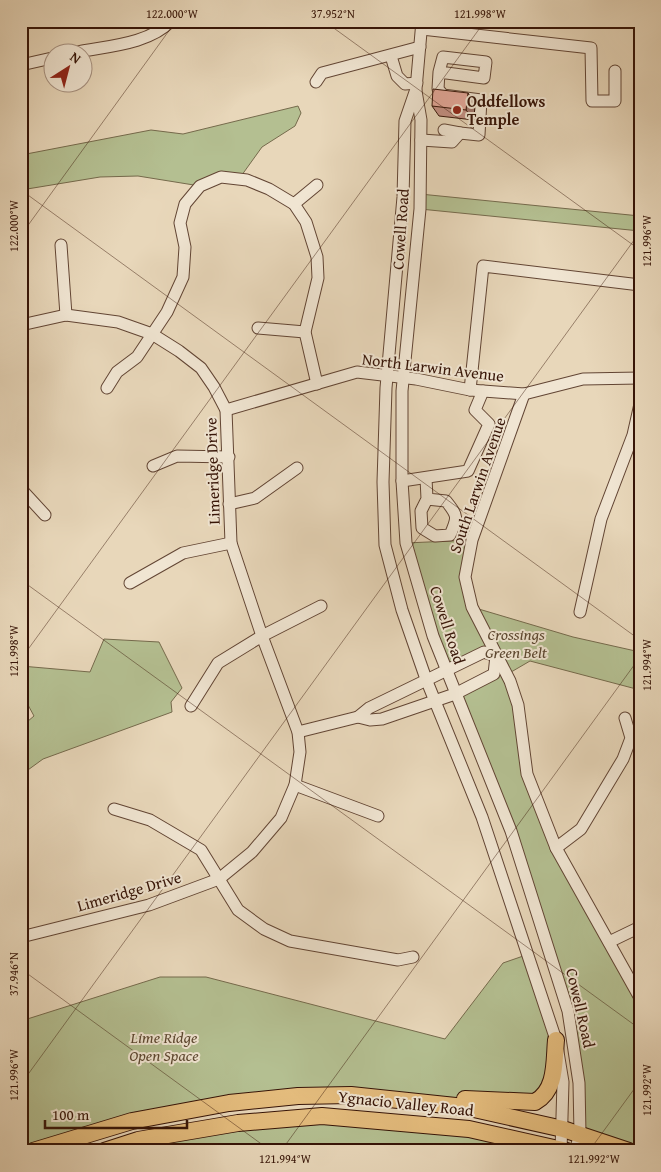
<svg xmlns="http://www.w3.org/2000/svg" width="661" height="1172" font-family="'Gentium Book Plus',serif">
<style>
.green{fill:#b4bf91;stroke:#756a4c}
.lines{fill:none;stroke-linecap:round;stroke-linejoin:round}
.minor-casing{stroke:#624534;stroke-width:13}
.highway-casing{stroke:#361407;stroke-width:18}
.minor{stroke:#f0e5d2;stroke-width:11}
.highway{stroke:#e4bc7d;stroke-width:16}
.wall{fill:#c49084;stroke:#361407}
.shaded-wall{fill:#a0766c;stroke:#361407}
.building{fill:#e4a89a;stroke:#361407}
.ticks{fill:none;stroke:#361407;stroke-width:1;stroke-opacity:0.45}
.poi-dot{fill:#8f2418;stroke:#f0e5d2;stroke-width:2}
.labels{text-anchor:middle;stroke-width:4;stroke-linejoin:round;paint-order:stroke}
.poi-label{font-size:16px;font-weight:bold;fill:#361407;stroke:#f0e5d2;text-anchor:start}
.street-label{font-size:16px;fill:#361407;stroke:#f0e5d2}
.park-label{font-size:16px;font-style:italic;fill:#5c4730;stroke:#f0e5d2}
.neatline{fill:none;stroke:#361407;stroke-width:2}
.ticks-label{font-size:12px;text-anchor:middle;fill:#361407}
</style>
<rect width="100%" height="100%" fill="#e8d7ba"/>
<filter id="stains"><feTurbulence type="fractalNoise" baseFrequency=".004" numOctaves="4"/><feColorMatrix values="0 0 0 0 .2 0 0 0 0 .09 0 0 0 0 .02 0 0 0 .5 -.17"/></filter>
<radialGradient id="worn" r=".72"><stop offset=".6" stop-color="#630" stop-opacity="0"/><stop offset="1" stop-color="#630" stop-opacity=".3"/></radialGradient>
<!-- green -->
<g class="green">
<polygon points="298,106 301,113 295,126 262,147 239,179 200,186 138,176 100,177 21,190 21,155 151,130 183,134"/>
<polygon points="420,194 640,216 640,231 420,209"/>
<polygon points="472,540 465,577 472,607 573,637 640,652 640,690 530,661 506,675 527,775 556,848 640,998 640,1151 629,1151 580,1134 579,1083 548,942 455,694 494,674 496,656 483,652 445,670 406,543"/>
<polygon points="104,639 159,642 182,688 171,702 172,712 43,759 21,775 21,727 34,716 21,692 21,666 90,672"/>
<polygon points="529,954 556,1040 544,1097 476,1100 383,1091 229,1103 33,1151 21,1151 21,1021 160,977 206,977 445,1039 503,963"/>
<polygon points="359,1118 561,1151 104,1151 138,1140"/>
</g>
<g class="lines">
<!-- minor casing -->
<g class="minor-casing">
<g id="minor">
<polyline points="422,21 416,89 405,121 403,197 386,388 383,482 385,545 402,610 426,679 482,817 556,1040 563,1082 561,1151"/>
<polyline points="422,29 591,48 592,101 615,101 615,71"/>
<path d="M78,52C108,46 149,44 171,21"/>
<polyline points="391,56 397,76 405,84 417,83"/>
<polyline points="21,65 52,58"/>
<polyline points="439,72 443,57 486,62 484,78 439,72 438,89 443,95 481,100 479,135 460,133"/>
<polyline points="316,82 322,73 420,47"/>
<polyline points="416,91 421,120 420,209 402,391 402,481 406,543 433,636 511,831 568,1011 579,1083 580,1134 575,1151"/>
<polyline points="421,140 452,142 460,133 444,130"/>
<polyline points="294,204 317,185"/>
<polyline points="61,245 66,315"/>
<polyline points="21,325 66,315 118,322 152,334 179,351 201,368 214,387 226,410 231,543 262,636 298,732 300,752 295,785 281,818 252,852 219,879 149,905 21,937"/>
<polyline points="258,328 305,332"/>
<polyline points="107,388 117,372 137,357 167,312 183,277 185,247 180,223 185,204 200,186 221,177 247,180 269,189 294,204 306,222 317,257 318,278 305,332 317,384"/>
<polyline points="470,390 483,266 640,285"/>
<polyline points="524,394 472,540 465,577 472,607 510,681 518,705 527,774 556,848 640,998"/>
<polyline points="226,410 357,372 416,379 470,390 524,394 583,379 640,378"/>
<polyline points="153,466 177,456 229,457"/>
<path d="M426,478L427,499L421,511L422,528L435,536L450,535C458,517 458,516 446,501L427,499"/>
<polyline points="402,481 468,471 489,424 475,410 483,391"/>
<polyline points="21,489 45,515"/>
<polyline points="229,504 255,498 297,468"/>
<polyline points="130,583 183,553 231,543"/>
<polyline points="580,612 601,519 633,435 640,404"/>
<polygon points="484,652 496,656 494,674 455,694 382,719 370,720 358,717 369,708"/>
<polyline points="191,706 218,663 262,636 321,606"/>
<polyline points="298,732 358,717"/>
<polyline points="295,785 378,816"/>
<polyline points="114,809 150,820 201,850 238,910 264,929 290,941 398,960 413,957"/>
<polyline points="556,848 581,829 623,759 631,738 625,718"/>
<polyline points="609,942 640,927"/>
</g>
</g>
<!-- highway casing -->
<g class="highway-casing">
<g id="highway">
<path d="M465,1099L535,1102C557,1090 554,1061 556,1040"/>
<polyline points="33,1151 132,1121 229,1103 298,1096 351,1095 465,1107 563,1129 629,1151"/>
<polyline points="104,1151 138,1140 238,1123 322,1116 469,1129 567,1151"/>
</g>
</g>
<!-- minor -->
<use href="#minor" class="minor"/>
<!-- highway -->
<use href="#highway" class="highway"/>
</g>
<!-- wall -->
<polygon class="wall" points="475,103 474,120 439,116 432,106"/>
<!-- shaded-wall -->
<polygon class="shaded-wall" points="468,93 475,103 474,120 466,110"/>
<!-- building -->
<polygon class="building" points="433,89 468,93 466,110 432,106"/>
<!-- ticks -->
<path class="ticks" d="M324,21L640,250M21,190L640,640M21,235L176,21M21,580L640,1029M21,659L485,21M21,969L271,1151M21,1084L640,232M281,1151L640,657M589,1151L640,1081"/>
<!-- markers -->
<circle class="poi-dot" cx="457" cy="110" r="5"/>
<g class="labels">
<!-- poi labels -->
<g class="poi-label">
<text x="467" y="107">Oddfellows<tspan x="467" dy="18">Temple</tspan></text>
</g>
<!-- street labels -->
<g class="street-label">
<text transform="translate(400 229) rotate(-86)" y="6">Cowell Road</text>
<text transform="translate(433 367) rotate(7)" y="6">North Larwin Avenue</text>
<text transform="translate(212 471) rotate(-92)" y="6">Limeridge Drive</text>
<text transform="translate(477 485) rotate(-71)" y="6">South Larwin Avenue</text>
<text transform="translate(448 625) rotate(72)" y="6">Cowell Road</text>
<text transform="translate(129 891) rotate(-16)" y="6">Limeridge Drive</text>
<text transform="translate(581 1008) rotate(77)" y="6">Cowell Road</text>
<text transform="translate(406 1103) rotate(6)" y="6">Ygnacio Valley Road</text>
</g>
<!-- park labels -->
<g class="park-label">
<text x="516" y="640">Crossings<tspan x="516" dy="18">Green Belt</tspan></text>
<text x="164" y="1043">Lime Ridge<tspan x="164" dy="18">Open Space</tspan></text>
</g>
</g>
<!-- margin -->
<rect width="661" height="1172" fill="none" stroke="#e8d7ba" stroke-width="55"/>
<!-- north arrow -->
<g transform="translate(68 68) rotate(36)"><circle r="24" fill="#f0e5d2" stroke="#a69181"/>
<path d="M0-4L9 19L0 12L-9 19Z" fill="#8f2418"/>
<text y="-8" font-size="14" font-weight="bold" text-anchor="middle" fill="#361407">N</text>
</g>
<!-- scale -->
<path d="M45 1120v8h142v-8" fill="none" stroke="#361407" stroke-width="2.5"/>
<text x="52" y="1120" font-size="15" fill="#361407" stroke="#f0e5d2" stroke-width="4" paint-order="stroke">100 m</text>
<rect x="28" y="28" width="606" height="1116" class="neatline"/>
<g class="ticks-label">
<text x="172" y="18">122.000°W</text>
<text x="333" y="18">37.952°N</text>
<text x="480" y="18">121.998°W</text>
<text transform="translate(14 226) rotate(-90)" y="4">122.000°W</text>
<text transform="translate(647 241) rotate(-90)" y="4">121.996°W</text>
<text transform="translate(14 651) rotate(-90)" y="4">121.998°W</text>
<text transform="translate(647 665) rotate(-90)" y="4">121.994°W</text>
<text transform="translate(14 974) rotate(-90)" y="4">37.946°N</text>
<text transform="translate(14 1075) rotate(-90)" y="4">121.996°W</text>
<text transform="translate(647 1090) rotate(-90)" y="4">121.992°W</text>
<text x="285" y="1163">121.994°W</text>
<text x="594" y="1163">121.992°W</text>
</g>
<rect width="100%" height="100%" filter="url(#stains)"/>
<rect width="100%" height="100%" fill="url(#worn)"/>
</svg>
